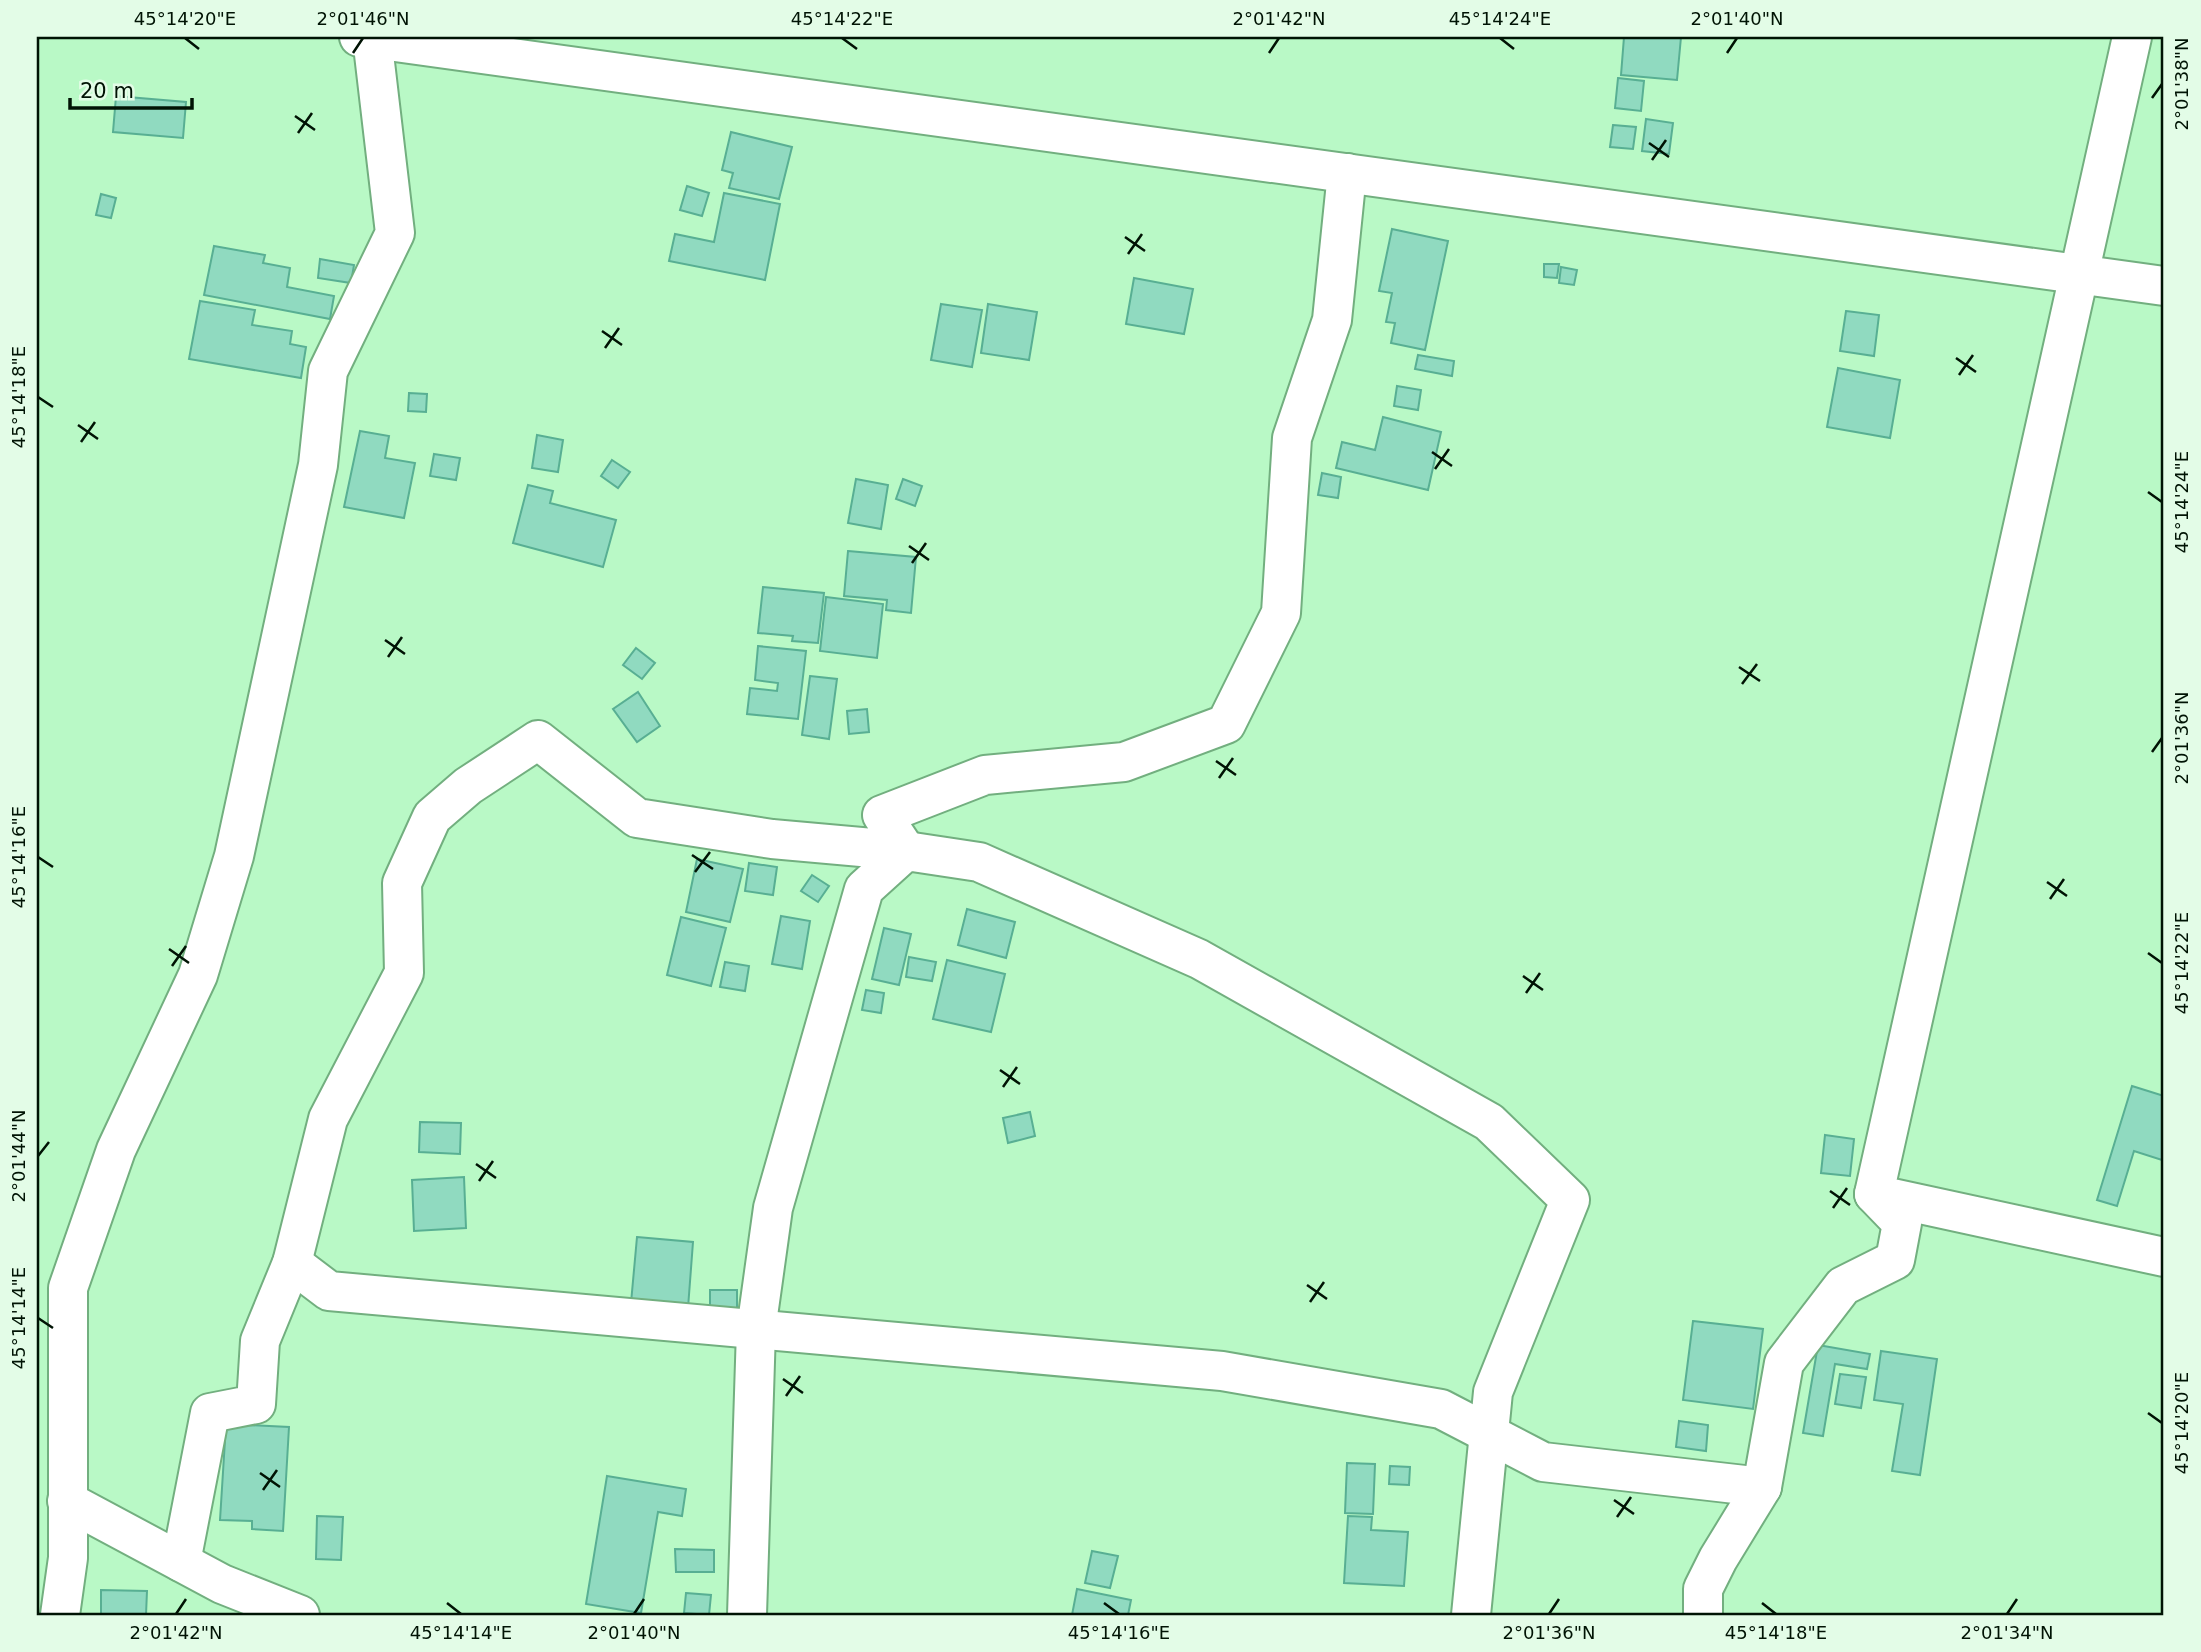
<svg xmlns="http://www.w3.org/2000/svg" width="2201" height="1652" font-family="'DejaVu Sans',sans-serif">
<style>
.building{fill:#90dac0;stroke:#58af93;stroke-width:2}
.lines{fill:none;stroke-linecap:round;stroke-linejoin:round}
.minor-casing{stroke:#72af7f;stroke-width:42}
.minor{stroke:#fff;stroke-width:38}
.ticks{fill:none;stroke:#001304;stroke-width:2.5}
.neatline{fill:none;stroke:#001304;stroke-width:2.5}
.ticks-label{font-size:18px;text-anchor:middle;fill:#001304}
</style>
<rect width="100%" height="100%" fill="#b9f9c6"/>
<!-- building -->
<g class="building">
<polygon points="1624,37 1681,37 1677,80 1621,75"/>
<polygon points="1618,78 1644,81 1641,111 1615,108"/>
<polygon points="116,96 186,102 183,138 113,132"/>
<polygon points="1646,119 1673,123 1669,154 1642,151"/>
<polygon points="1613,125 1636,127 1633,149 1610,147"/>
<polygon points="731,132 792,147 779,199 729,188 733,173 722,170"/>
<polygon points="687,186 709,193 702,216 680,210"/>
<polygon points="724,193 780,204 765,280 669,261 675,234 714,242"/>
<polygon points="101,194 116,198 111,218 96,215"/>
<polygon points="1392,229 1448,241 1425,350 1391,343 1395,323 1386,322 1392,293 1379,291"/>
<polygon points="214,246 265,255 263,263 290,268 287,287 334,296 330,319 204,295"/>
<polygon points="320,259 354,265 351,283 318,278"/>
<polygon points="1544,264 1559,264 1557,278 1544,277"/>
<polygon points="1561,267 1577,270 1574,285 1559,283"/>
<polygon points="1134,278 1193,289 1184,334 1126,324"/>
<polygon points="200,301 255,310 252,325 292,331 290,344 306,347 301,378 189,359"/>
<polygon points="941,304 982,310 972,367 931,360"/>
<polygon points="988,304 1037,312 1029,360 981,353"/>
<polygon points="1846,311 1879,315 1874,356 1840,351"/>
<polygon points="1418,355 1454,361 1452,376 1415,369"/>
<polygon points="1838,368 1900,380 1890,438 1827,427"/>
<polygon points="1397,386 1421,390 1418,410 1394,406"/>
<polygon points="409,393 427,394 426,412 408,411"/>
<polygon points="1383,417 1441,432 1428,490 1336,468 1342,442 1375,450"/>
<polygon points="360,431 389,436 385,458 415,463 404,518 344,507"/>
<polygon points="537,435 563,440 558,472 532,468"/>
<polygon points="434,454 460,458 456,480 430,476"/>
<polygon points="612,460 630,472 618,488 601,476"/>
<polygon points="1322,473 1341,477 1338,498 1318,495"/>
<polygon points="856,479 888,485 881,529 848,523"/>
<polygon points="903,479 922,486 915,506 896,499"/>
<polygon points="528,485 553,491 550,503 616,520 603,567 513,543"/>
<polygon points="848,551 916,557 911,613 886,610 887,600 844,596"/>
<polygon points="763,587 824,593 818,643 792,641 793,636 758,633"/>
<polygon points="826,597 883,604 877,658 820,651"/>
<polygon points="758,646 806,651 798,719 747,714 750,688 777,691 778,683 755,680"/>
<polygon points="636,648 655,663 642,679 623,665"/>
<polygon points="810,676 837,679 829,739 802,735"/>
<polygon points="638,692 660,726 637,742 613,709"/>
<polygon points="867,709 869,732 849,734 847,711"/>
<polygon points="697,859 743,869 730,922 686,912"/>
<polygon points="749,863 777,867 773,895 745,891"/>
<polygon points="812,875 829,886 818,902 801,891"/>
<polygon points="967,909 1015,922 1006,958 958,945"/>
<polygon points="781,916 810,921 802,969 772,964"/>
<polygon points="681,917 726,928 711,986 667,975"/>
<polygon points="884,928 911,934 899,985 872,979"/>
<polygon points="909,957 936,962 932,981 906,977"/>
<polygon points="947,960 1005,974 991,1032 933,1019"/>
<polygon points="725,962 749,966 745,991 720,987"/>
<polygon points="866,990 884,993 881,1013 862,1010"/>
<polygon points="2132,1086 2164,1096 2164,1154 2162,1160 2134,1151 2117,1206 2097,1200"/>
<polygon points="1030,1112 1035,1136 1008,1143 1003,1118"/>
<polygon points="420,1122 461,1123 460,1154 419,1152"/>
<polygon points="1825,1135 1854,1139 1850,1176 1821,1173"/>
<polygon points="464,1177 466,1228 414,1231 412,1180"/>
<polygon points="637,1237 693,1242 688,1308 631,1303"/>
<polygon points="710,1290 737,1290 737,1312 710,1311"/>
<polygon points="1693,1321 1763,1329 1753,1409 1683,1400"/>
<polygon points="1818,1345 1870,1354 1867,1369 1835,1364 1823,1436 1803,1433"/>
<polygon points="1881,1351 1937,1359 1920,1475 1892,1471 1903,1404 1874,1400"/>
<polygon points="1840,1374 1866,1377 1861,1408 1835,1404"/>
<polygon points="1679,1421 1708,1425 1706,1451 1676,1447"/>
<polygon points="226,1424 289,1427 283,1531 252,1529 252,1521 220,1520"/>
<polygon points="1347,1463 1375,1464 1373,1514 1345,1513"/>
<polygon points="1390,1466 1410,1467 1409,1485 1389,1484"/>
<polygon points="607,1476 686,1489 682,1516 658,1512 641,1613 586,1604"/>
<polygon points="317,1516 343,1517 341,1560 316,1559"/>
<polygon points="1348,1516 1372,1517 1371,1530 1408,1532 1404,1586 1344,1583"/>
<polygon points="675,1549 714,1550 714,1572 676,1572"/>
<polygon points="1092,1551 1118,1556 1110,1588 1085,1583"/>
<polygon points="1077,1589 1131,1600 1128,1615 1072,1615"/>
<polygon points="101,1590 147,1591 146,1615 101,1615"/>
<polygon points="686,1593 711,1595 709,1615 684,1613"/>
</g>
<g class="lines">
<!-- minor casing -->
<g class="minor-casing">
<g id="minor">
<polyline points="359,37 2164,286"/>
<polyline points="2132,37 1874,1194 2164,1257"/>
<polyline points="292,1263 329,1291 1222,1371 1441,1409 1543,1462 1762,1487 1784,1363 1843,1286 1895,1260 1902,1223 1874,1194"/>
<polyline points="67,1501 222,1584 300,1615"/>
<polyline points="181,1562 210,1413 256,1404 260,1341 292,1263 328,1119 404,973 402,883 432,817 468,786 538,740 637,818 772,839 906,851 882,815 985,775 1124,762 1226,724 1281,613 1292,438 1332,320 1347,173"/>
<polyline points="60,1615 68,1558 68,1288 116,1150 198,975 234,856 318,465 328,371 395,233 372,37"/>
<polyline points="747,1615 756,1330 773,1208 864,889 906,851 979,862 1199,959 1489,1122 1570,1200 1493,1392 1471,1615"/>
<polyline points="1703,1615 1703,1589 1718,1559 1762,1487"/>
</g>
</g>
<!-- minor -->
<use href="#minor" class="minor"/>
</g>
<!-- ticks -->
<path class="ticks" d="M185,38L199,49M842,38L857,49M1500,38L1514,49M353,53L363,38M1269,53L1279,38M1727,53L1737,38M2152,98L2162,84M295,116L315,130M298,133L312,113M1649,143L1669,157M1652,160L1666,140M1125,237L1145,251M1128,254L1142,234M602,331L622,345M605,348L619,328M1956,358L1976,372M1959,375L1973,355M38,397L53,407M78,425L98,439M81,442L95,422M1432,452L1452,466M1435,469L1449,449M2148,492L2162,502M909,546L929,560M912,563L926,543M385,640L405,654M388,657L402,637M1739,667L1760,681M1742,684L1757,664M2152,752L2162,738M1216,761L1236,775M1219,778L1233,758M692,855L713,869M38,857L53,867M695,872L710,852M2047,882L2067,896M2050,899L2064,879M169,949L189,963M2148,953L2162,963M172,966L186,946M1523,976L1543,990M1526,993L1540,973M1000,1070L1020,1084M1003,1087L1017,1067M38,1156L49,1142M476,1164L496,1178M479,1181L493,1161M1830,1191L1850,1205M1833,1208L1847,1188M1307,1285L1327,1299M1310,1302L1324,1282M38,1318L53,1328M783,1379L803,1393M786,1396L800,1376M2148,1413L2162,1423M260,1473L280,1487M263,1490L277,1470M1614,1500L1634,1514M1617,1517L1631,1497M447,1603L461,1614M1104,1603L1119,1614M1762,1603L1776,1614M176,1614L186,1599M634,1614L644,1599M1549,1614L1559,1599M2007,1614L2017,1599"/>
<!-- border -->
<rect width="2201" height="1652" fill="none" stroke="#e3fce7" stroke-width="77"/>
<!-- scale -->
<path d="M70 98v10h122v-10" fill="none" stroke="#001304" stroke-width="3.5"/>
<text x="80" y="98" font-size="21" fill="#001304" stroke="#e3fce7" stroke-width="5" paint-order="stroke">20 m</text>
<rect x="38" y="38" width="2124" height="1576" class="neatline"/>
<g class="ticks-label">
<text x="185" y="25">45°14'20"E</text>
<text x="363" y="25">2°01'46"N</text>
<text x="842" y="25">45°14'22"E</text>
<text x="1279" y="25">2°01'42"N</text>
<text x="1500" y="25">45°14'24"E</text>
<text x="1737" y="25">2°01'40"N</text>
<text transform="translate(2182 84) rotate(-90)" y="6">2°01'38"N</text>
<text transform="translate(19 397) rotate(-90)" y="6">45°14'18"E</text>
<text transform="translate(2182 502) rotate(-90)" y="6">45°14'24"E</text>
<text transform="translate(2182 738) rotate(-90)" y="6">2°01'36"N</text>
<text transform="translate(19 857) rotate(-90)" y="6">45°14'16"E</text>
<text transform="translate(2182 963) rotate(-90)" y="6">45°14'22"E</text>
<text transform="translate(19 1156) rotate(-90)" y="6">2°01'44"N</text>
<text transform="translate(19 1318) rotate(-90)" y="6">45°14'14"E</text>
<text transform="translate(2182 1423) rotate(-90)" y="6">45°14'20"E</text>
<text x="176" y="1639">2°01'42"N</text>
<text x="461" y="1639">45°14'14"E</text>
<text x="634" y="1639">2°01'40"N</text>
<text x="1119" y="1639">45°14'16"E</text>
<text x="1549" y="1639">2°01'36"N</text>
<text x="1776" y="1639">45°14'18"E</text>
<text x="2007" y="1639">2°01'34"N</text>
</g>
</svg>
